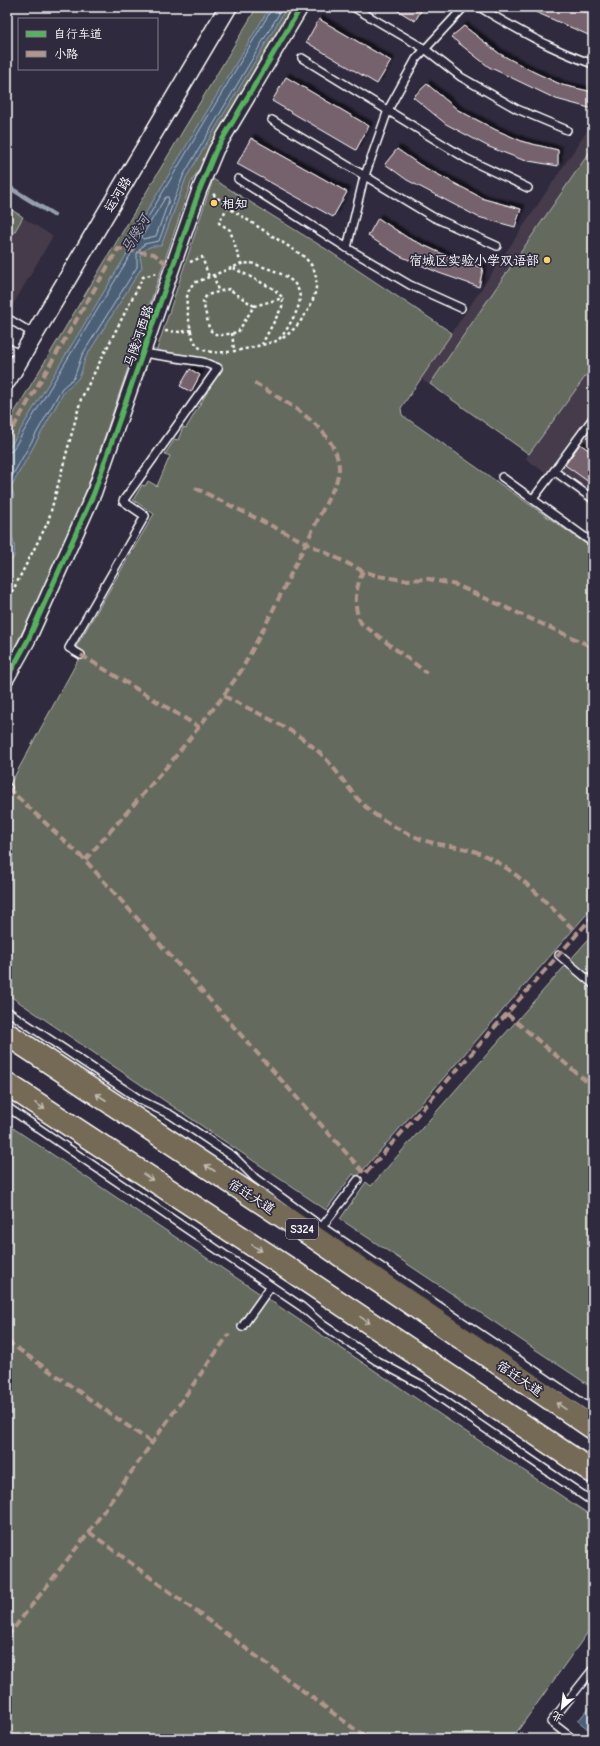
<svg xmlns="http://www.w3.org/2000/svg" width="600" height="1746" font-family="'Comic Neue','LXGW WenKai TC',sans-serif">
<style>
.built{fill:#443b4b}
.green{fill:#656b5e;stroke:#b2b5ae}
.water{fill:#4c6077;stroke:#94a0ad}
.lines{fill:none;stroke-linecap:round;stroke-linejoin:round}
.shore{stroke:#b7bfc9;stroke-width:1}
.stream{stroke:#94a0ad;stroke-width:4.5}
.building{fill:#76626d;stroke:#fff;filter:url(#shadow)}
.service-casing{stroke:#fff;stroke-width:10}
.minor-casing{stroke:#fff;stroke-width:17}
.tertiary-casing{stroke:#fff;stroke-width:20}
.primary-casing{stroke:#fff;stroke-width:25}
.path{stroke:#fff;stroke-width:2.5;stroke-dasharray:3 3;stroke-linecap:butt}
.service{stroke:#2f2a3d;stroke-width:7}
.minor{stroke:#2f2a3d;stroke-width:14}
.tertiary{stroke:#2f2a3d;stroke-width:17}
.primary{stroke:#756a55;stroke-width:22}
.quiet{stroke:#b2968c;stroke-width:4;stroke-dasharray:8 4;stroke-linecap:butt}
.cycleway-casing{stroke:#2f2a3d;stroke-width:8}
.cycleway{stroke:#56b35d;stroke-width:5}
.oneway{stroke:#c1bcb2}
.poi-dot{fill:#ffd166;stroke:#2f2a3d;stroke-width:1.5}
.labels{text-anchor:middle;stroke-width:3.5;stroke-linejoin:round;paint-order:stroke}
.shield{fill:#2f2a3d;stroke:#c1bfc5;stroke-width:1}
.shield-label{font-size:12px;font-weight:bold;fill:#fff}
.street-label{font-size:13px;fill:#fff;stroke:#2f2a3d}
.poi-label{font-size:13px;fill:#fff;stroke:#2f2a3d;text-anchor:start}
.water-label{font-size:14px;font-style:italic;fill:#aeb7c2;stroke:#2f2a3d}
</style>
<defs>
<filter id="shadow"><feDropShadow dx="3.5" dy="-3.5" stdDeviation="1" flood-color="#0009"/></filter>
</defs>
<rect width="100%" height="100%" fill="#2f2a3d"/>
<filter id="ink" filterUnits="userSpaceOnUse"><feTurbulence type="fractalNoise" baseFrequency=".025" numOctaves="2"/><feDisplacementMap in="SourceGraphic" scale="8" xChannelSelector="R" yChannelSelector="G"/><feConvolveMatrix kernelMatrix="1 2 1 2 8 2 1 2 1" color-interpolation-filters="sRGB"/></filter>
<g filter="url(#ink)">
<!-- built -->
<g class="built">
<polygon points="593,122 593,507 526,459 528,454 421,379"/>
<polygon points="7,208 53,236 7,315"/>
</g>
<!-- green -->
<g class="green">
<polygon points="257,7 296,7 191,183 81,506 30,617 7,662 7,425"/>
<polygon points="593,147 593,366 529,454 430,384"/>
<polygon points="213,179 326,249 452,333 401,408 402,415 593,549 593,907 357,1177 353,1174 326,1210 7,994 7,790 83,651 76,647 154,514 133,500 142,485 145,486 148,481 157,486 170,456 165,454 175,439 178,440 183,427 186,428 221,369 156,352"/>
<polygon points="7,207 23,217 7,245"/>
<polygon points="593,934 593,1388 340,1219 366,1182 371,1186"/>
<polygon points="7,1124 593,1517 593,1625 519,1729 509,1739 7,1739"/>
</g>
<!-- water -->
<g class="water">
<path d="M270,7H287L186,178L161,246C151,245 146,247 140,256L142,267L86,357C83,363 83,368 81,373C78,381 71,385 65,390L11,487L14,496C12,500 8,506 7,510C6,527 19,544 13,559L7,560V452L131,247L130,239Z"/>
<polygon points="593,1703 593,1733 578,1721"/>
</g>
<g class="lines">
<!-- shore -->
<g class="shore">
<polygon points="168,197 169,200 156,236 143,239 142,236 165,198"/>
<polyline points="7,453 12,451 134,249 135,239 273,7"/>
<polyline points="7,485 62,388 74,378 82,355 137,267 137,253 144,244 159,241 183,176 283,7"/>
</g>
<!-- stream -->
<polyline class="stream" points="7,186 54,215"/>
</g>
<!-- building -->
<g class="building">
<polygon points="392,7 423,7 415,21"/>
<polygon points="524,7 572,7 593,16 593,37"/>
<polygon points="319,19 391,61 377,84 306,42"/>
<polygon points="464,26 500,54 534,72 562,85 593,92 593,109 556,99 489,67 451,37"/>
<polygon points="286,77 369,126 356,150 272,101"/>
<polygon points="427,84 458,110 496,130 524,142 558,150 558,166 523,160 489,147 446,124 413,97"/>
<polygon points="251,138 347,192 333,217 237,164"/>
<polygon points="397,149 420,165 484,199 521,209 515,227 478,217 407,180 385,164"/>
<polygon points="378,218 408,238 445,255 483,268 479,287 439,273 400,256 368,236"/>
<polygon points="190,369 200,375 191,392 180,386"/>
<polygon points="580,444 593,453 593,485 565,465"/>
</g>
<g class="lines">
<!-- service casing -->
<g class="service-casing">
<g id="service">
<polyline points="353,7 425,49 461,77 517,109 567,130"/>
<path d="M479,7C516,29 552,50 593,64"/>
<polyline points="302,58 467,159 528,188"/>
<polyline points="272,120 433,217 497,246"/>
<polyline points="238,179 347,248 410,285 461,308"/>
<polyline points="347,248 363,181 388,110 416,59 464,7"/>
<polyline points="7,318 34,334"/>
<polyline points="7,347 22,356"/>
<polyline points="593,418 554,471 593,499"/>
<polyline points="502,477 593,543"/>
<polyline points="533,499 554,471"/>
<polyline points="81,655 69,648 145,516 123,501 218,368 203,362 143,353"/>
<polyline points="7,788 8,788"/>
<polyline points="559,955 593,984"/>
<polyline points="7,1011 142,1101 171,1115 234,1157 255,1178 322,1227 593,1410"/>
<polyline points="7,1107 302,1307 323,1325 377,1361 420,1384 593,1502"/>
<polyline points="322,1227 358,1180"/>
<polyline points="242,1327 271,1286"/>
<polyline points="573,1739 551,1722 593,1669"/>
</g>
</g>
<!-- minor casing -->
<g class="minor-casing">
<polyline id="minor" points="7,678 28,640 94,493 199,191 216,150 301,7"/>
</g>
<!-- tertiary casing -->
<g class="tertiary-casing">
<polyline id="tertiary" points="7,381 228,7"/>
</g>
<!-- primary casing -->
<g class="primary-casing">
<g id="primary">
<polyline points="7,1034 314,1237 593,1428"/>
<polyline points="7,1084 286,1267 593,1472"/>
</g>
</g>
<!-- path -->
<g class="path">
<path d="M213,194L232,210L302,255C307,260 313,265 315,273C322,296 300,328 281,339"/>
<polyline points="228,206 219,223 230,230 241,264"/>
<polyline points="190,262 202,257 209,277"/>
<path d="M251,263C279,272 315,281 293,318C289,326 284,335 277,341C259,345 210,362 197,345C191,339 190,324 188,315C186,304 185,292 194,283L241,264Z"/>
<polyline points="233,268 274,289 283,298 282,307 262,344"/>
<polyline points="214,275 218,291"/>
<path d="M254,306L229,289L207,295L203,301L209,328C215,339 227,334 238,332L254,306L283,298"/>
<polyline points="165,331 180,332 192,330"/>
<polyline points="232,333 234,350"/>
<polyline points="7,595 11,594 48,522 81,399 143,277 157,273"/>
</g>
<!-- service -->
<use href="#service" class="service"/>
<!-- minor -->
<use href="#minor" class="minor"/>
<!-- tertiary -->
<use href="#tertiary" class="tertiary"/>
<!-- primary -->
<use href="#primary" class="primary"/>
<!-- quiet -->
<g class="quiet">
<polyline points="7,438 118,249 154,254 172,268"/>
<polyline points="195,488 363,571 378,576 403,580 429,579 456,585 593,647"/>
<path d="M363,571C356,587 352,606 361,623L427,673"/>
<polyline points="81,655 199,727"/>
<path d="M224,696C255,712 295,729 320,753C341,773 353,800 377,816C391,825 407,834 423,840C441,846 462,846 479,853C517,868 549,906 578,934"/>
<polyline points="8,788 85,860 365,1174 593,916"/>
<path d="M85,860L171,762L221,699L241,671L266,624L336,483C337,479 339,473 339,468C337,427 283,401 253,382"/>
<polyline points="507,1014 593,1087"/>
<polyline points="7,1341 152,1443"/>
<polyline points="89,1532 368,1739"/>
<polyline points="7,1637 89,1532 229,1334"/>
</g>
<!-- cycleway casing -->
<g class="cycleway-casing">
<polyline id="cycleway" points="7,678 28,640 94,493 199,191 216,150 301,7"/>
</g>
<!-- cycleway -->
<use href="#cycleway" class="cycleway"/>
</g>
<!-- one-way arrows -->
<defs><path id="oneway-shaft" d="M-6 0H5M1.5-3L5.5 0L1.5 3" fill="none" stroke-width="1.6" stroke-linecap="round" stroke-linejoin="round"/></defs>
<g class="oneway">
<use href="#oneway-shaft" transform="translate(101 1097) rotate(-147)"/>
<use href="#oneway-shaft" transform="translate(40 1106) rotate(33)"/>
<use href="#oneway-shaft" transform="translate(210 1168) rotate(-147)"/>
<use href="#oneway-shaft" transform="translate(148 1177) rotate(33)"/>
<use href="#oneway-shaft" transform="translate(257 1248) rotate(33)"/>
<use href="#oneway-shaft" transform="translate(365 1320) rotate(34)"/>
<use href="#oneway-shaft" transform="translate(561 1406) rotate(-146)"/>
</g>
</g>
<!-- markers -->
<g class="poi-dot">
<circle cx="214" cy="203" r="4"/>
<circle cx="547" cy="260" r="4"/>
</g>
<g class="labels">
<!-- shield labels -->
<rect class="shield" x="286" y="1219" width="32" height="20" rx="3"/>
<g class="shield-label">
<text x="302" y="1233">S324</text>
</g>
<!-- street labels -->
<g class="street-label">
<text transform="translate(117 194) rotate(-59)" y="5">运河路</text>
<text transform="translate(138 336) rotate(-71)" y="5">马陵河西路</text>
<text transform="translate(252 1196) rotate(33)" y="5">宿迁大道</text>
<text transform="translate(520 1378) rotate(34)" y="5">宿迁大道</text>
</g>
<!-- poi labels -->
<g class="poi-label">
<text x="222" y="208">相知</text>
<text x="539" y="265" text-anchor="end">宿城区实验小学双语部</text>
</g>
<!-- water labels -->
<g class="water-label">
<text transform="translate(135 234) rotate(-59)" y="5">马陵河</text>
</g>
</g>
<!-- margin -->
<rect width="600" height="1746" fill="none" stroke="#2f2a3d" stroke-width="24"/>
<rect x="12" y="12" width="576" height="1722" fill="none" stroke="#fff" stroke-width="1.5" filter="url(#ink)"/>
<!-- legend -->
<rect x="18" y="18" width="140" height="52" fill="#2f2a3d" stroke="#827f8b"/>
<rect x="26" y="31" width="20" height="6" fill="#56b35d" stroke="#827f8b"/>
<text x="54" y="38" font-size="12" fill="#ffffff">自行车道</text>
<rect x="26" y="51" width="20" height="6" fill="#b2968c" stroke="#827f8b"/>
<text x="54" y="58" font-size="12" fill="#ffffff">小路</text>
<!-- north arrow -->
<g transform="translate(562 1708) rotate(208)" stroke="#2f2a3d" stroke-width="3" paint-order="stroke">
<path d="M0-3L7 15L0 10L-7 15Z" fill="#ffffff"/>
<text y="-6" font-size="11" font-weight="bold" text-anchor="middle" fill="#ffffff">北</text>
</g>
</svg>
